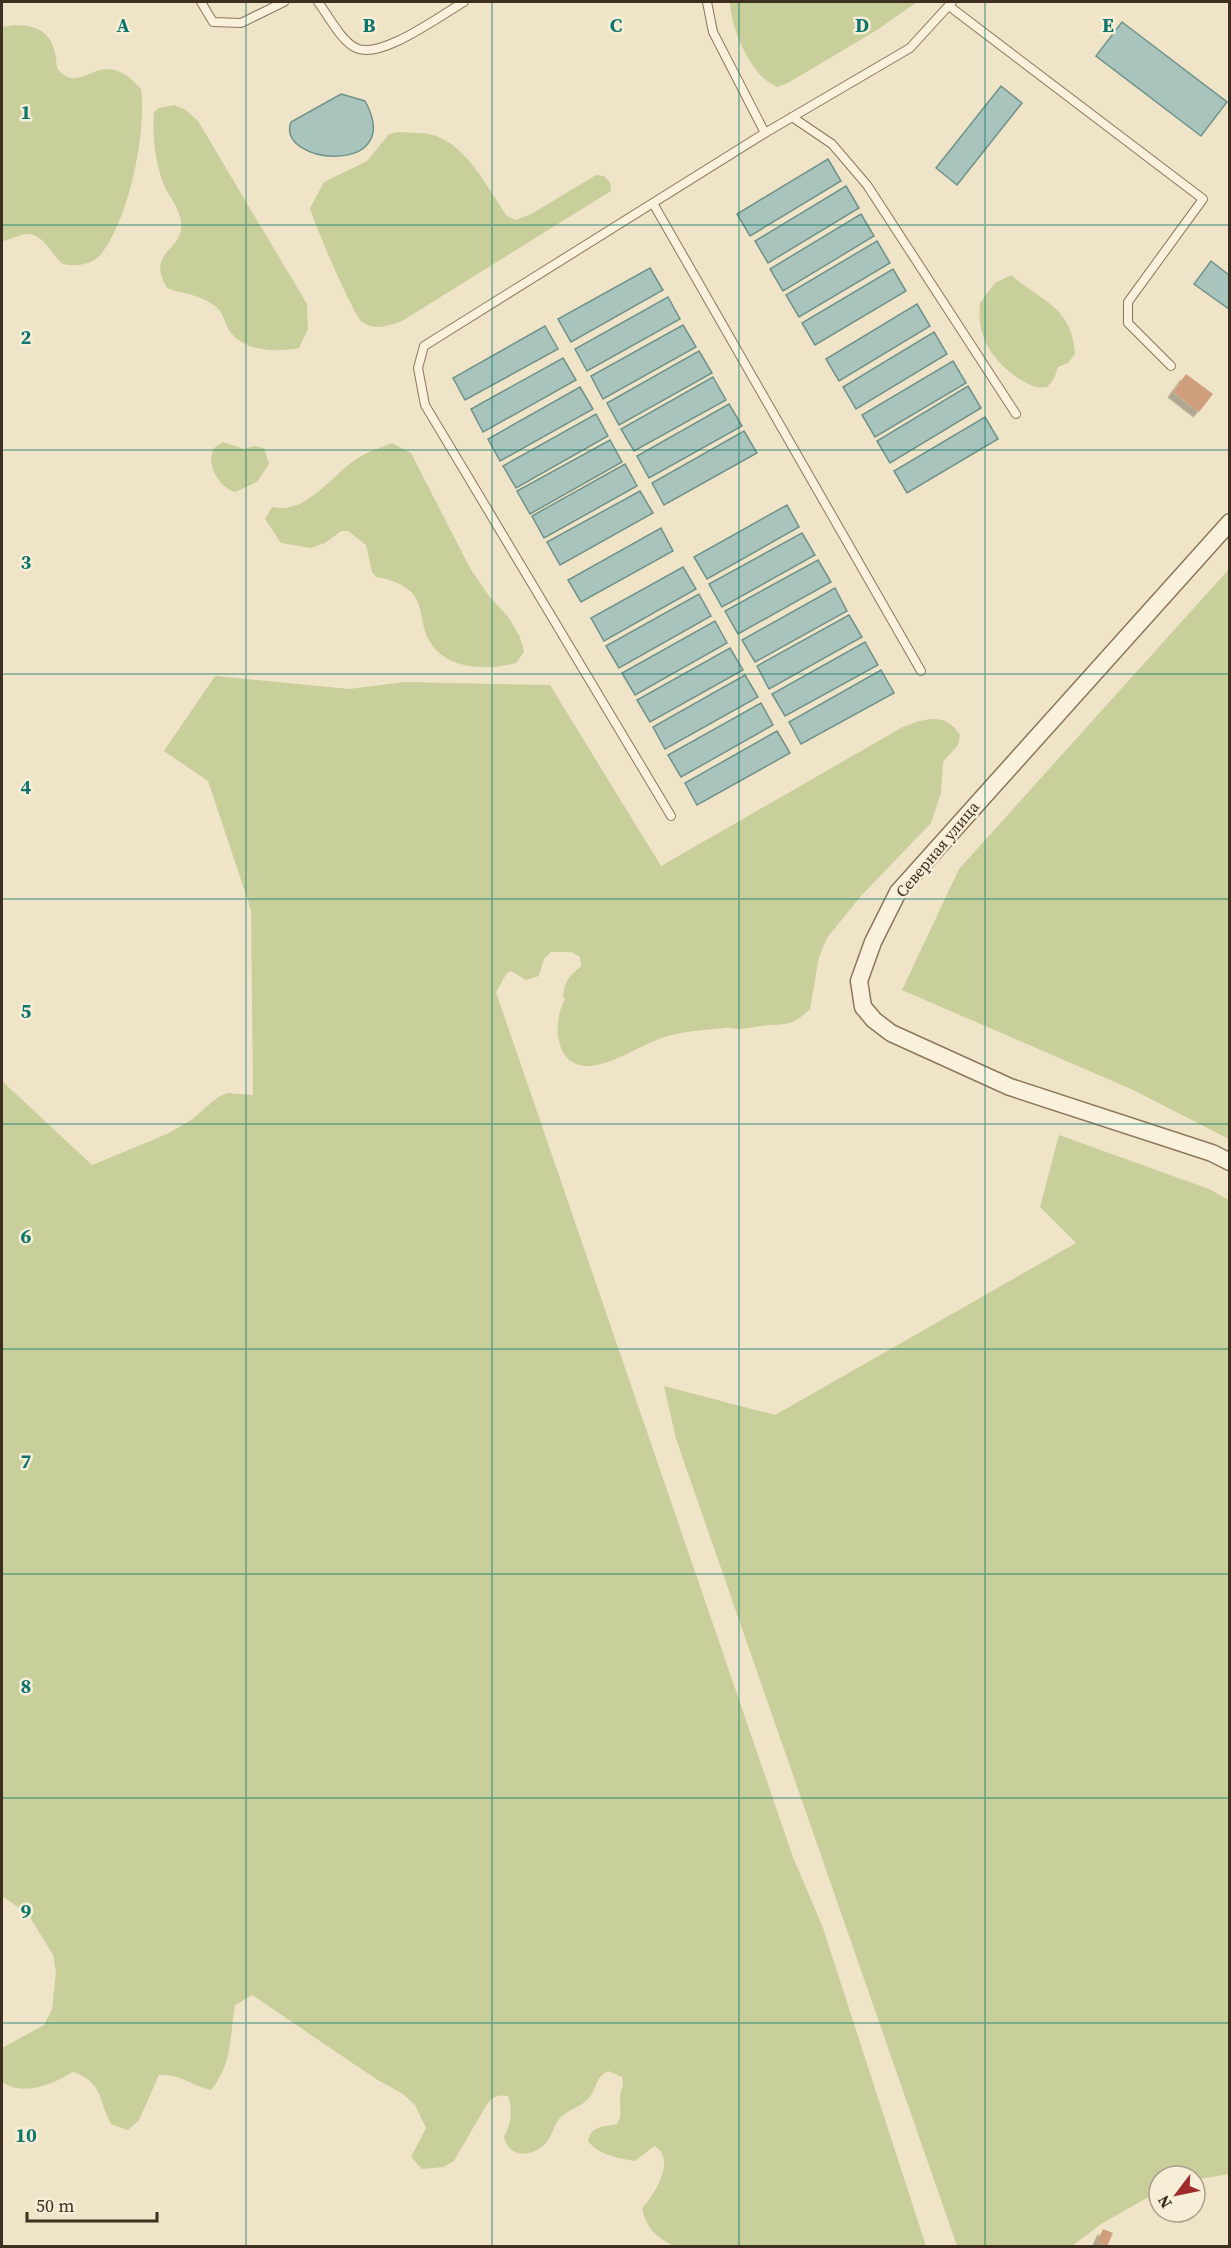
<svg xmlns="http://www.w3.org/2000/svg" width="1231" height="2248" font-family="'Source Serif 4',serif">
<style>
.green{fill:#c9cf9b}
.water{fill:#a9c4bc;stroke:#6f938a;stroke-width:1.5}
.building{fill:#cf9f7d;filter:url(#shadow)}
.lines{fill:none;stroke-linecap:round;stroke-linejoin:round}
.service-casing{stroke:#8d765c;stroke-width:10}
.minor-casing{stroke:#8d765c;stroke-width:19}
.service{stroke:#faf1dc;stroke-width:8}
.minor{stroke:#faf1dc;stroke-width:16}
.grid{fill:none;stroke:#0f766e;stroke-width:1.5;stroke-opacity:0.55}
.labels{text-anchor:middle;stroke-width:5;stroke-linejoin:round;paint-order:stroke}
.street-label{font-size:16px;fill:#3d2e20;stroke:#f7eed8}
.grid-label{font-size:20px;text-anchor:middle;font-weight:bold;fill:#0f766e;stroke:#f7eed8;stroke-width:5;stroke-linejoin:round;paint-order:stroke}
</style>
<defs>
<filter id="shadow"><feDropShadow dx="-5.5" dy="5.5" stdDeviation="0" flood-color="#0004"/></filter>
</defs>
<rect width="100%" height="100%" fill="#f0e4c8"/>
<!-- green -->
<g class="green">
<path d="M730,2H917L877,30L788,83L777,87C751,77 730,27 730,2Z"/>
<path d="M13,25C45,25 55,37 57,68C83,101 98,40 141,89C147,131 129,220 101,254C92,265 76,267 63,264C51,255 44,233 26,234C18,235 10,240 2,241V27Z"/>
<path d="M174,105L186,110L198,121L307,304L308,329L299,348C278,352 247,352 232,334C224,326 225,313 215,306C196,293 186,295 167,288C145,250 184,252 181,223C180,208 169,197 164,185C155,162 152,136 154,112L159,108Z"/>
<path d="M398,132C410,133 425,132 436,136C469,148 488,189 507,216L516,220L533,213L596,175L604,176L610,182L611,191L402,321C389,326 374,331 362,322C353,315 314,223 310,208L324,182L367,161L389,134Z"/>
<path d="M1011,275C1041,301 1072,306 1075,354L1068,363L1058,367L1054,379L1047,387C1037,389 1030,385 1021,380C993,362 976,337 980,303L995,283Z"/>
<path d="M223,442L244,449L254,446L264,448L269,464L257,482L235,492C219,487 205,464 214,448Z"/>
<path d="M392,443L411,453L470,568L489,596L509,618L520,637L524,652L516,663C485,671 440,670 426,634C421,621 422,601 410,591C400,582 388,579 376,577L372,572L366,545L348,531H341L325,543L311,548L281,543L265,519L272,507C307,515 331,475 358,458C368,451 381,448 392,443Z"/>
<polygon points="1229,569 1230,1139 1229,1139 1133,1090 902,990 959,869"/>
<path d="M215,676L349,689L405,682L550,685L661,866L901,728C923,719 945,711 960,735L958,745L943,762L941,793L931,823L861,896L827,938L819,957L810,1009C790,1028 786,1023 761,1026C753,1027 746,1029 738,1029C734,1029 729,1027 725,1028C705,1030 681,1031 662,1038C638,1046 615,1064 590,1066C554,1068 552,1022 565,999L563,997C565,979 569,977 581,966L580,957L571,952H551L544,959L539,976L526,980L511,971L507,973L496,992L793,1857L823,1928L926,2246H673C656,2237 646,2228 642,2208C655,2195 677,2158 654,2146L635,2161C619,2159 597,2154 588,2141C591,2125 604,2127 617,2124C623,2113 619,2109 620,2098C620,2089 625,2087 622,2077L608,2071C594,2078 597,2091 587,2100C579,2108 567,2110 560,2118C555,2124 553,2132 549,2139C537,2157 508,2161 504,2136C511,2125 513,2109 508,2096C497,2094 492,2097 486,2106L454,2161L444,2167L422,2169L411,2157L426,2128L415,2105L403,2094L376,2079L252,1995L235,2005C230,2036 232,2065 211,2090C191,2085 180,2074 159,2075L139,2120L128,2130L111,2124C98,2100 103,2082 73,2072C53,2084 24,2097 2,2082V2048L44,2025L52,2009L56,1972L53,1955L28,1914L2,1896V1081L92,1165L167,1134L191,1120L218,1097L228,1093L253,1095L251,910L208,781L164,751Z"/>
<polygon points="1059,1135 1209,1189 1229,1200 1229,2174 1195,2180 1195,2176 1159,2176 1159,2191 1101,2224 1072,2246 957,2246 676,1439 664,1386 775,1415 1076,1243 1040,1207"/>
</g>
<!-- water -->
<g class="water">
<polygon points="1122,22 1227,102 1201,136 1096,56"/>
<polygon points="1001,86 1022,103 957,185 936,168"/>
<path d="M341,94L365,101C407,177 275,165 291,122Z"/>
<polygon points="828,159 841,181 750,236 737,214"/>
<polygon points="846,186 859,208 768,263 755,241"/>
<polygon points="861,214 874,236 783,291 770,269"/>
<polygon points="877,241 890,263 799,317 786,295"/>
<polygon points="1211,261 1229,275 1229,309 1194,284"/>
<polygon points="650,268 663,290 571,342 558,319"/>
<polygon points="893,269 906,291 815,345 802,323"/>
<polygon points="668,297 680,319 587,371 575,349"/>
<polygon points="917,304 930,326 839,381 826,359"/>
<polygon points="683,325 696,347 603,399 591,376"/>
<polygon points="545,326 558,349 465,400 453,378"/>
<polygon points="934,332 947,354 856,409 843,387"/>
<polygon points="699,351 712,373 619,425 607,403"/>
<polygon points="563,358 576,380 483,432 471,409"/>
<polygon points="953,361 966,383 875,437 862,415"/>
<polygon points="713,377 726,400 634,451 621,429"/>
<polygon points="968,386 981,408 890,463 877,441"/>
<polygon points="580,387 593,409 500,461 488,439"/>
<polygon points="729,404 742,426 649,478 637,456"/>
<polygon points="596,414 608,436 516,488 503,466"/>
<polygon points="985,417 998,439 907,493 894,471"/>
<polygon points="744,431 757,453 664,505 652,483"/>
<polygon points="610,440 622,462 530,514 517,491"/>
<polygon points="625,464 637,486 544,538 532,516"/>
<polygon points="640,491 653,513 560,565 547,542"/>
<polygon points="787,505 799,527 707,579 694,557"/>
<polygon points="661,528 673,551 581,602 568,580"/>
<polygon points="802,533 815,555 722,607 709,584"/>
<polygon points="818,560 831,582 738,634 725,611"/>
<polygon points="683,567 696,589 604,641 591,618"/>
<polygon points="835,588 847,611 755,662 742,640"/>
<polygon points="699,594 711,616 619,668 606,646"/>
<polygon points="849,615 862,637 769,689 757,666"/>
<polygon points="715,621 727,643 635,695 622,673"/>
<polygon points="865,642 878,665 785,716 772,694"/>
<polygon points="730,648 743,670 650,722 637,700"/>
<polygon points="881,670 894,693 801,744 789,722"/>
<polygon points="745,675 758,697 665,749 653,727"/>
<polygon points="761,703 773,725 681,777 668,755"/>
<polygon points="777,731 790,753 697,805 685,783"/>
</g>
<!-- building -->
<g class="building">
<polygon points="1186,374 1213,394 1199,412 1173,392"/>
<polygon points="1103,2229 1113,2233 1107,2246 1097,2242"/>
</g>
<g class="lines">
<!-- service casing -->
<g class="service-casing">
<g id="service">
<polyline points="201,2 213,22 241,23 284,2"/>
<path d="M318,2C328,15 341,41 356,48C381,60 441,15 464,2"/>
<polyline points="707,2 713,32 765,133"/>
<polyline points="949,6 1203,199 1128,302 1128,323 1171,366"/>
<polyline points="792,117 832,144 867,185 1016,414"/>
<polyline points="654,205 921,671"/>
<polyline points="671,816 425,405 418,368 424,346 765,133 910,48 952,2"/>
</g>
</g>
<!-- minor casing -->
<g class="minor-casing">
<polyline id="minor" points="1230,522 898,892 873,942 859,981 863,1007 874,1020 891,1033 1010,1087 1212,1153 1230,1162"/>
</g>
<!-- service -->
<use href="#service" class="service"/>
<!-- minor -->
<use href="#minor" class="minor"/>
</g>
<!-- grid -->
<path class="grid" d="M246,2V2246M492,2V2246M739,2V2246M985,2V2246M2,225H1230M2,450H1230M2,674H1230M2,899H1230M2,1124H1230M2,1349H1230M2,1574H1230M2,1798H1230M2,2023H1230"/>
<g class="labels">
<!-- street labels -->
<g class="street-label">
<text transform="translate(937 849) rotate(-50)" y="6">Северная улица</text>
</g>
</g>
<g class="grid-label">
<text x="123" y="32">A</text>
<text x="369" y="32">B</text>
<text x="616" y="32">C</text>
<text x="862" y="32">D</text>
<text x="1108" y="32">E</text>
<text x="26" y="119">1</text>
<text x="26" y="344">2</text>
<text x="26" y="569">3</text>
<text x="26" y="794">4</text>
<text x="26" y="1018">5</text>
<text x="26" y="1243">6</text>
<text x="26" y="1468">7</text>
<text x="26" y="1693">8</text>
<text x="26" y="1918">9</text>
<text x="26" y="2142">10</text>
</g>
<!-- border -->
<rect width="1231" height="2248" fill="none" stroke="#3d2e20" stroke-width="6"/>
<!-- north arrow -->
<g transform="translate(1177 2194) rotate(238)"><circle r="28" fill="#f7eed8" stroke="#ada18e" stroke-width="1.5"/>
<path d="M0-4.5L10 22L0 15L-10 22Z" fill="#9e2a2b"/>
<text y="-9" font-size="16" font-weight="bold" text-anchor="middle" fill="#3d2e20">N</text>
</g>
<!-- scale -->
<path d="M27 2212v9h130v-9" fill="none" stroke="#3d2e20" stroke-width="3"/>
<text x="36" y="2212" font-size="18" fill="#3d2e20" stroke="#f7eed8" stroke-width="4.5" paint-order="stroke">50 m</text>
</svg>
